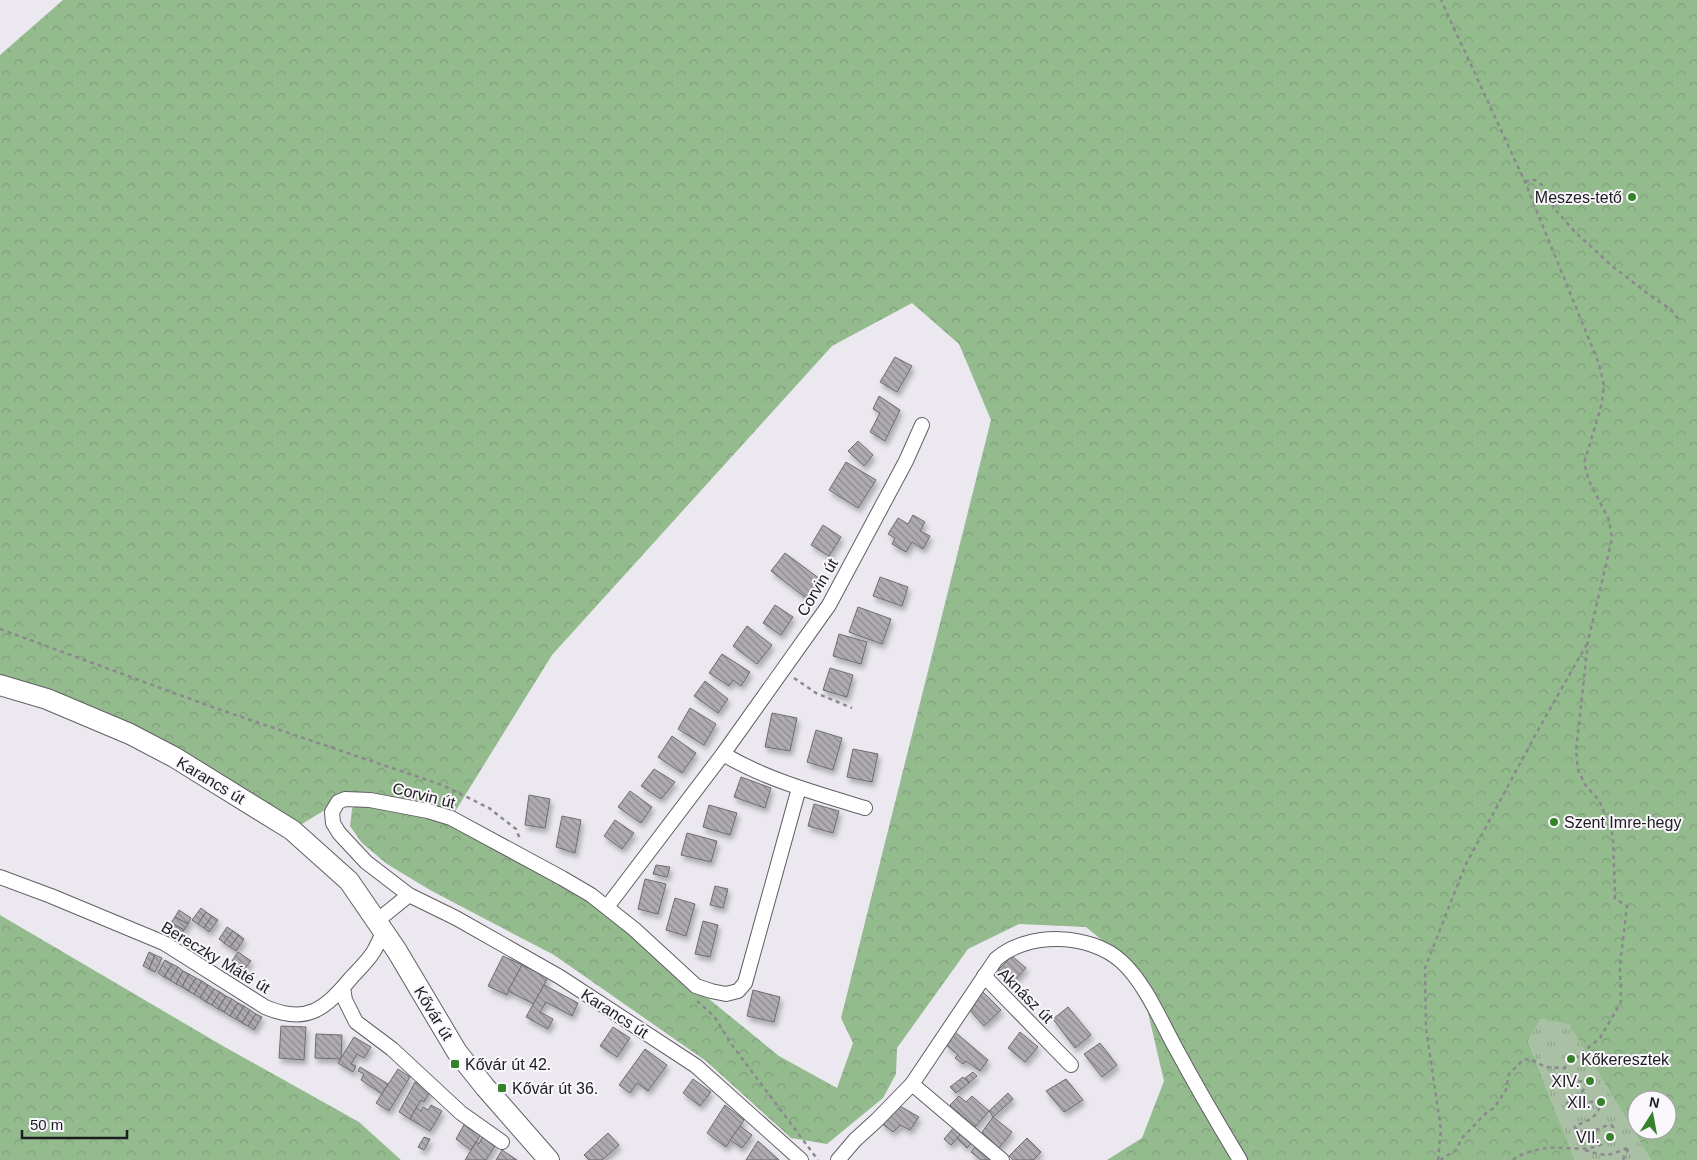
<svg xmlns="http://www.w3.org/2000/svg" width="1697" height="1160" font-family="Arial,sans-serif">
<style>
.grass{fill:url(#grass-tufts)}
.forest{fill:url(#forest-crowns);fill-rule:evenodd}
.building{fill:url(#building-back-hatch);stroke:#6e6c71;filter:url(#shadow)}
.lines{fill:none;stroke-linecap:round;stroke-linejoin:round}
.street-casing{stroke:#615e64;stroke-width:16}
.secondary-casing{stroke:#615e64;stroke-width:22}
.path{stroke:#8b898d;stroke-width:2.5;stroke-dasharray:4 4;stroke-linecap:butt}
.street{stroke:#fff;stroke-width:14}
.secondary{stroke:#fff;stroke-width:20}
.poi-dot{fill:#36822a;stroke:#f9f6fc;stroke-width:2}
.labels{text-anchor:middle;stroke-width:4;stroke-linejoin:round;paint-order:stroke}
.poi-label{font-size:16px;fill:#1d1c1e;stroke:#f9f6fc;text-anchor:end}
.street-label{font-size:16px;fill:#1d1c1e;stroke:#f9f6fc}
</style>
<defs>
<pattern id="grass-tufts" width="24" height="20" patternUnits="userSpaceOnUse" patternTransform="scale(1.25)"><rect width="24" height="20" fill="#a9c0a4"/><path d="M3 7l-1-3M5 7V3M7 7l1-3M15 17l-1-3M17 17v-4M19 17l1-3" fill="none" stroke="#91a48d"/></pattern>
<pattern id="forest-crowns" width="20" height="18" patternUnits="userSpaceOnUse" patternTransform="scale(1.25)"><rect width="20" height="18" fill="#94bb8e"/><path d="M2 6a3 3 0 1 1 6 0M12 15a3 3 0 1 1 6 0" fill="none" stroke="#7fa07a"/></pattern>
<pattern id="building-back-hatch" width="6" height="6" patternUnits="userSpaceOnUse" patternTransform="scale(1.25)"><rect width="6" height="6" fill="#aeabb1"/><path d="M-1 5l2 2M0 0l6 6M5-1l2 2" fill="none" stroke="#8d8a8f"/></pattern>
<filter id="shadow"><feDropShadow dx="2.5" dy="4.5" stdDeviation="2.5" flood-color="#0004"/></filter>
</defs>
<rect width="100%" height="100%" fill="#ebe9ef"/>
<!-- grass -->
<polygon class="grass" points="1541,1019 1569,1023 1651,1160 1575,1160 1528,1041"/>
<!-- forest -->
<g class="forest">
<path d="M63,0H1697V1160H1651L1569,1024L1541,1019L1528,1041L1575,1160H1107L1142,1138L1164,1081L1138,970L1086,927L1019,924L968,949L897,1048L896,1074L883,1098L827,1144L791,1138L706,1061L554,955L430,890L387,864L362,843L350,826L352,809L357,800L338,802L292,830L221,785L0,685V55ZM912,303L959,344L991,420L841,1018L853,1043L837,1088L779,1056L709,999L688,979L562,878L451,818L552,655L832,346ZM1637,1100H1667V1130H1637Z"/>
<polygon points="0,915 223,1046 359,1122 401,1160 0,1160"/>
</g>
<!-- building -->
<g class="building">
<polygon points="895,357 912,366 897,392 880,382"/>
<polygon points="879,396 900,410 885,441 870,432 880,413 873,409"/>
<polygon points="858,441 873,455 864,466 848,451"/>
<polygon points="846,462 876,480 858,508 829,490"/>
<polygon points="913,515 925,522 920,531 930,536 923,549 912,542 906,552 892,544 895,538 888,534 898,518 908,524"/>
<polygon points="823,525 841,537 829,556 811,545"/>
<polygon points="785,553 820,579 806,598 771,571"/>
<polygon points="880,577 908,587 902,606 873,596"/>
<polygon points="775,605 793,617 781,635 763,623"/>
<polygon points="858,607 891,619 882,644 849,632"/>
<polygon points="747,626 772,645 757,664 733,646"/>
<polygon points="839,634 867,642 861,664 833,656"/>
<polygon points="722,654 750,672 741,686 733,680 729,686 709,673"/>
<polygon points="830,668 853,675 847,697 823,690"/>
<polygon points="705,681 728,699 718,713 694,696"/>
<polygon points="690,708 716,724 704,745 678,729"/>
<polygon points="772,713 797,718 790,751 765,747"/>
<polygon points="816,730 842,738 833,770 807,762"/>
<polygon points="672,736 696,753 682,773 658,757"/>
<polygon points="853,749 878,754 872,782 847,777"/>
<polygon points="654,769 675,782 661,799 641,786"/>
<polygon points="741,777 771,788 765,808 734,797"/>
<polygon points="630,791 652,807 641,823 618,807"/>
<polygon points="529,795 550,799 545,828 525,825"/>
<polygon points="814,804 839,811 833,833 808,826"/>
<polygon points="709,805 737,813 730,835 703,827"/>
<polygon points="562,816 581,820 575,853 556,847"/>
<polygon points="615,820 634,833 622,849 604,836"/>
<polygon points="687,833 717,841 711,862 681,855"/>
<polygon points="656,865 670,867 667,877 653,874"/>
<polygon points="645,879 666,884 658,914 638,909"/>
<polygon points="715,886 728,889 723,908 710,905"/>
<polygon points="675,898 695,904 686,936 666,930"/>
<polygon points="201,908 206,912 198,924 192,920"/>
<polygon points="179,910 191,918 188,924 175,917"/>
<polygon points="206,912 212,916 204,928 198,924"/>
<polygon points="212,916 218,920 209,932 204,928"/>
<polygon points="175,917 188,924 184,930 171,923"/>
<polygon points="703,921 718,925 710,957 695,954"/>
<polygon points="171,923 184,930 180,936 168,929"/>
<polygon points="227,927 233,931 224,943 219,939"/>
<polygon points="233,931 239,935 230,947 224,943"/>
<polygon points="239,935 244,939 236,951 230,947"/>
<polygon points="149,952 155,955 149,969 143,966"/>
<polygon points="238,952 251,961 244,969 232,961"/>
<polygon points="155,955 162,958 155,972 149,969"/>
<polygon points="503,956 522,965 507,995 488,986"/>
<polygon points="1012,956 1026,968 1012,983 998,970"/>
<polygon points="165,960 172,964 164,977 158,973"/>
<polygon points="172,964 178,967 170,980 164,977"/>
<polygon points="522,965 548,977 534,1004 508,991"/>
<polygon points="178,967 183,971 176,984 170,980"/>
<polygon points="183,971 189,974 182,987 176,984"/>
<polygon points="189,974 196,978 188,991 182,987"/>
<polygon points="196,978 202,981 194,994 188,991"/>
<polygon points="202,981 208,985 200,998 194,994"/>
<polygon points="208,985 214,989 206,1002 200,998"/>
<polygon points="544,985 578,1003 572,1016 546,1002 540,1012 553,1019 548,1029 526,1017"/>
<polygon points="214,989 220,992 212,1005 206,1002"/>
<polygon points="753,990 780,997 774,1022 747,1016"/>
<polygon points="220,992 226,996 218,1009 212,1005"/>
<polygon points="983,992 1001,1010 984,1026 968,1008"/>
<polygon points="226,996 232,999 224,1012 218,1009"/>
<polygon points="232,999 238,1003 230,1016 224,1012"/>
<polygon points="238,1003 244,1006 236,1019 230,1016"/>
<polygon points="244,1006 250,1010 242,1023 236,1019"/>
<polygon points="1068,1007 1091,1035 1075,1048 1053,1019"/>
<polygon points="250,1010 256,1014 248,1026 242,1023"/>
<polygon points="256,1014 262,1017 254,1030 248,1026"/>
<polygon points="281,1026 306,1027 304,1060 279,1058"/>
<polygon points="613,1027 630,1038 617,1057 600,1046"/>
<polygon points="955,1032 988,1060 980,1071 966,1061 963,1064 955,1058 958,1055 946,1045"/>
<polygon points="1020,1032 1038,1047 1025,1062 1008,1048"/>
<polygon points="316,1034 342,1035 341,1059 315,1058"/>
<polygon points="354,1037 371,1047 364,1058 357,1054 351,1064 356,1066 353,1072 338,1063"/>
<polygon points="1100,1043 1117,1065 1102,1077 1084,1054"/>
<polygon points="645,1049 667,1065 648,1091 637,1083 630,1093 619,1085"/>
<polygon points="360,1067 388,1084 382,1094 361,1080 364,1074 358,1071"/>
<polygon points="398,1069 410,1077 389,1111 376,1103"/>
<polygon points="973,1072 977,1076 969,1083 965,1078"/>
<polygon points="963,1077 969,1083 956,1093 950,1087"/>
<polygon points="693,1079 711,1092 700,1106 683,1093"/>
<polygon points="1066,1079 1083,1100 1064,1112 1046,1091"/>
<polygon points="415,1082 431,1090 424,1102 421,1100 410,1119 399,1112"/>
<polygon points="1008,1093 1013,1099 993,1117 989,1111"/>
<polygon points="959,1096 966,1102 972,1096 989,1111 975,1127 950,1105"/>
<polygon points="431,1105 442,1111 430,1131 410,1119 416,1108 421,1111 423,1107 428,1110"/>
<polygon points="725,1105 744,1120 726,1147 707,1133"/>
<polygon points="898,1105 919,1117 910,1130 900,1125 893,1132 881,1123"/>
<polygon points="993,1117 1012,1132 999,1148 982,1132"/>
<polygon points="465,1123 481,1134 471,1150 456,1139"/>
<polygon points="740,1126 752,1135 742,1148 730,1140"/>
<polygon points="955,1126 963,1132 951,1145 944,1139"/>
<polygon points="963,1132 973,1141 967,1148 957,1138"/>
<polygon points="608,1133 619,1145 602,1160 589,1160 584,1155"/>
<polygon points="483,1136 496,1144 486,1160 465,1160 476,1142 479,1144"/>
<polygon points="424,1137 430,1139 424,1150 418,1147"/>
<polygon points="1027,1138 1041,1152 1033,1160 1013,1160 1009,1156"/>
<polygon points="758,1141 779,1160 746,1160"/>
<polygon points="977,1144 994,1160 981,1160 971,1152"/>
<polygon points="502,1150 517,1160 496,1160"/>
</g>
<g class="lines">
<!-- street casing -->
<g class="street-casing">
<g id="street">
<path d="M723,754C767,780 816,793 865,808"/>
<polyline points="799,788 745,983 738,991 726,994 711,991 696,986 634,929 591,895 562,878 451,818 428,811 370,800 345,799 338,802 332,812 333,823 339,833 366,862 409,895 456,918 560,977 696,1066 801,1160"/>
<path d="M0,877L51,896L164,943L265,1007C307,1025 325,1009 351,978C359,969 368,961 374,951C378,944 381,937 384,930"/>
<polyline points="607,907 723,754 829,605 906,461 922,425"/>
<polyline points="378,920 409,895"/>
<polyline points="984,976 1071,1065"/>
<polyline points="343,988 345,1000 356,1022 392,1049 461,1113 502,1142"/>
<polyline points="912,1084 1002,1160"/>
<path d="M838,1160L855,1140L877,1120L912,1084L996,959C1028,931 1091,933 1122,962C1144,982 1160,1019 1174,1045C1195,1084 1217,1122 1240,1160"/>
</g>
</g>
<!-- secondary casing -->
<g class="secondary-casing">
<polyline id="secondary" points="0,685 47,699 130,734 174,757 292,830 349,881 397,951 457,1052 485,1087 549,1160"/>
</g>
<!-- path -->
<g class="path">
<polyline points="1525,182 1530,180 1535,180 1542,185 1554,208 1574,231 1612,266 1651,296 1670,309 1680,321"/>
<polyline points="0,629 215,708 442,785 489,808 516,829 520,839"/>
<polyline points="794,678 816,693 852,708"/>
<polyline points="697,1001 714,1016 732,1045 818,1160"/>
<path d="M1585,1150C1605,1157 1610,1156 1629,1147L1623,1160"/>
<polyline points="1438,1160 1441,1130 1426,1028 1425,968 1465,866 1537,732 1588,642"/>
<polyline points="1440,1160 1456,1150 1462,1138 1487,1112 1494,1108 1506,1090 1509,1074 1523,1060 1531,1059 1545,1067 1564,1068 1600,1038 1621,1002 1620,965 1627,906 1615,899 1613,836 1599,800 1586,786 1578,770 1576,751 1588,641 1612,539 1609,520 1589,481 1584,463 1601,407 1604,386 1599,364 1525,182 1441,0"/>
<path d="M1513,1160C1521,1153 1535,1150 1546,1148C1569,1145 1606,1159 1613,1127L1611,1125C1597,1126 1593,1139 1575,1128V1126C1587,1121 1600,1117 1600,1102C1588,1100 1581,1107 1567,1103L1566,1099C1576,1097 1586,1093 1586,1081L1573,1082L1564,1068"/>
</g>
<!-- street -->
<use href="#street" class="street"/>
<!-- secondary -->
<use href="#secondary" class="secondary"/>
</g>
<!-- markers -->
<g class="poi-dot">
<circle cx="1632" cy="197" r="5"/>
<circle cx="1554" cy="822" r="5"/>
<circle cx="1571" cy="1059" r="5"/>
<rect x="450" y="1059" width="10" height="10" rx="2.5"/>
<circle cx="1590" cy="1081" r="5"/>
<rect x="497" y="1083" width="10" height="10" rx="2.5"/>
<circle cx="1601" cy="1102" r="5"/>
<circle cx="1610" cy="1137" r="5"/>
</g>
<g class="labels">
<!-- poi labels -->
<g class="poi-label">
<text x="1622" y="203">Meszes-tető</text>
<text x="1564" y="828" text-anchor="start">Szent Imre-hegy</text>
<text x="1581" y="1065" text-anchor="start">Kőkeresztek</text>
<text x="465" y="1070" text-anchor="start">Kővár út 42.</text>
<text x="1580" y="1087">XIV.</text>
<text x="512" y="1094" text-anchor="start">Kővár út 36.</text>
<text x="1591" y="1108">XII.</text>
<text x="1600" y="1143">VII.</text>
</g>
<!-- street labels -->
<g class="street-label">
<text transform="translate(817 587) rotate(-59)" y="6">Corvin út</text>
<text transform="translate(211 780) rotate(31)" y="6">Karancs út</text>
<text transform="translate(424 795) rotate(14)" y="6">Corvin út</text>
<text transform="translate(216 957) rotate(31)" y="6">Bereczky Máté út</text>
<text transform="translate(1026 995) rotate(45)" y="6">Aknász út</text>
<text transform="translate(434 1013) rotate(59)" y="6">Kővár út</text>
<text transform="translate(615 1013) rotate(33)" y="6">Karancs út</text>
</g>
</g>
<!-- north arrow -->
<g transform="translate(1652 1115) rotate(11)"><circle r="24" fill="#f9f6fc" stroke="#a19fa3"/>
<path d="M0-4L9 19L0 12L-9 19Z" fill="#36822a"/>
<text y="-8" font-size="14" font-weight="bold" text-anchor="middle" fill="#1d1c1e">N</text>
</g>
<!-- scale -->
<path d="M22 1130v8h105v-8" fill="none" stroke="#1d1c1e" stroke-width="2.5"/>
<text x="30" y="1130" font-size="15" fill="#1d1c1e" stroke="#f9f6fc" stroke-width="4" paint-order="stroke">50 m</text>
</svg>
